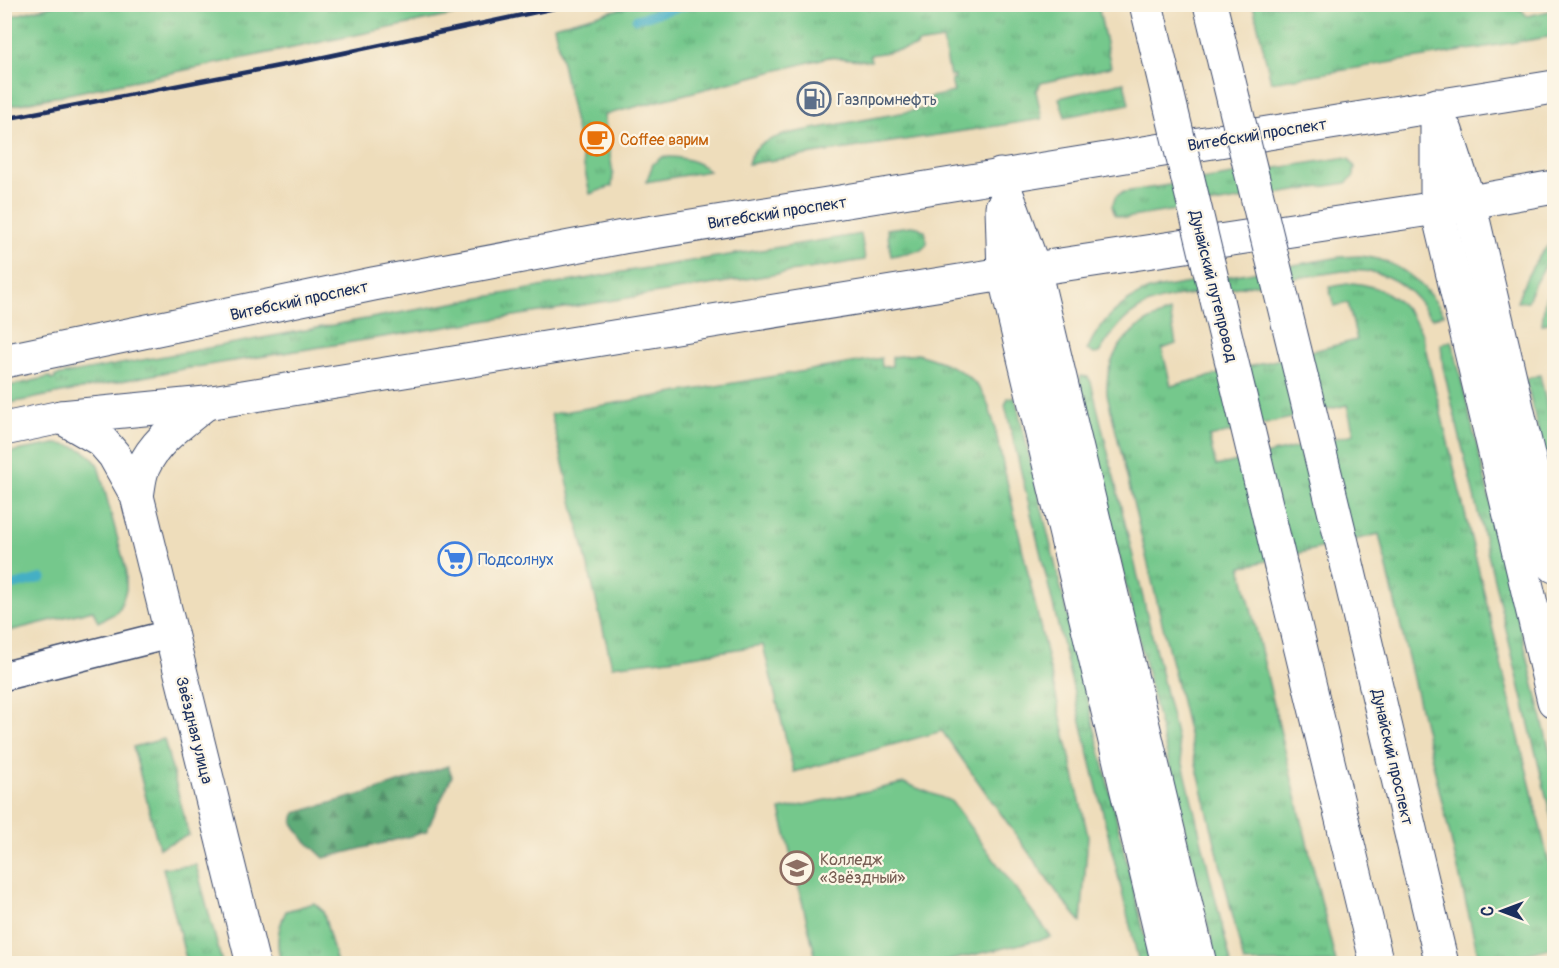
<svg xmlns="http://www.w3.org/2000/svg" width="1559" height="968" font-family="Pangolin,sans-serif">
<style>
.grass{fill:url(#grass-tufts);stroke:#487c75;stroke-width:1.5;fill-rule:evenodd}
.forest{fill:url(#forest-firs);stroke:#3d6e6b;stroke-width:1.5}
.green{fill:#74c88c;stroke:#487c75;stroke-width:1.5}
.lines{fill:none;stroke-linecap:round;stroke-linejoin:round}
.stream{stroke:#45afc4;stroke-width:9}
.street-casing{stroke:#3b496c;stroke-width:31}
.secondary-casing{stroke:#3b496c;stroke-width:35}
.primary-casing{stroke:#3b496c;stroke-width:35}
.street{stroke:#fff;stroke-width:28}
.secondary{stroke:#fff;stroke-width:33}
.primary{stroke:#fff;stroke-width:33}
.rail{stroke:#1b2f5e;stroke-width:4.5}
.secondary-bridge-casing{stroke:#3b496c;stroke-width:35;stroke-linecap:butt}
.secondary-bridge{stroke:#fff;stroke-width:33}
.labels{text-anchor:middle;stroke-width:4.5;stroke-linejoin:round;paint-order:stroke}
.service-label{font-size:16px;fill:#4e5e75;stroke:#fcf5e5;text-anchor:start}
.street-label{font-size:16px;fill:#1b2f5e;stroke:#fcf5e5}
.food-label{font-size:16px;fill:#c56008;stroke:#fcf5e5;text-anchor:start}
.shop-label{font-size:16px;fill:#366cbe;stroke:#fcf5e5;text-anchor:start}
.education-label{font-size:16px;fill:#785e54;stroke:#fcf5e5;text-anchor:start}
</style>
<defs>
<pattern id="grass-tufts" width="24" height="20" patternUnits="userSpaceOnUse" patternTransform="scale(1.5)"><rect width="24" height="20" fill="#74c88c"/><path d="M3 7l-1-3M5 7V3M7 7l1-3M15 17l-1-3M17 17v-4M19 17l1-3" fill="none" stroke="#5ea376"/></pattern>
<pattern id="forest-firs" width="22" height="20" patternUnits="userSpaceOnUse" patternTransform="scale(1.5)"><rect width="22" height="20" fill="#5fac78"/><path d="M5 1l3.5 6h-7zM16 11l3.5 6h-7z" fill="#4e8c66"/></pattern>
</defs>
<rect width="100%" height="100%" fill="#fcf5e5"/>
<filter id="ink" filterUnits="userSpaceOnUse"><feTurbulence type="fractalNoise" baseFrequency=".0167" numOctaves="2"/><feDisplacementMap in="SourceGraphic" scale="12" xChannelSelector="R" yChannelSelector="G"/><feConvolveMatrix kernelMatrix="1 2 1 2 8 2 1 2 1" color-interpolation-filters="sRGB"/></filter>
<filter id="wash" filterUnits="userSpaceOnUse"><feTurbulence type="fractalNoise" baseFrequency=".008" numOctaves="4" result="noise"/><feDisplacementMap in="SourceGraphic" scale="24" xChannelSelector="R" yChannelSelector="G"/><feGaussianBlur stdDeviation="1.35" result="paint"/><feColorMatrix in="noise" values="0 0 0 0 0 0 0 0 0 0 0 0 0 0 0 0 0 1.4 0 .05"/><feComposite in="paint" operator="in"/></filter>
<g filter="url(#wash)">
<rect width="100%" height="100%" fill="#edb"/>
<!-- grass -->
<g class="grass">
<polygon points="57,4 502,4 502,5 5,107 5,18"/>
<path d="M638,4L1098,5L1111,67L1041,83L1036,91L1042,119L748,164C752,144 768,140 786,134L928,108L927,98L954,92L951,80H955L954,75L950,76L943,40L917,44V47L870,55L871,61L829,57L604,115L613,174L612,186L590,194L554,26Z"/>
<polygon points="1253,5 1517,5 1527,16 1554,10 1554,36 1271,82"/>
<polygon points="1124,82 1129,104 1065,117 1059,98"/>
<path d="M662,157C677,156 699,160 709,171L646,182L653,164Z"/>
<polygon points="1341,158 1349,159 1355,167 1354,176 1346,183 1125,218 1115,215 1112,206 1116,196 1124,192"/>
<polygon points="911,226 918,227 925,231 927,244 921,250 891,256 887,229"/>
<polygon points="861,234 865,260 183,369 5,404 5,387 50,377 51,380 55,379 55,376 622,272"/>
<path d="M1554,239V254L1545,266L1534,285L1528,301L1517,302C1525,277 1536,257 1554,239Z"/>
<path d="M1361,256C1399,260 1424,283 1444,314L1432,318C1426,313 1422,305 1417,299C1398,277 1372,268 1343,271L1174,297C1135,304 1119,321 1099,353L1094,354L1087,350C1100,321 1120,302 1149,290L1340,257Z"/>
<polygon points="1554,282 1554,322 1542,324 1545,299"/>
<path d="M1353,283C1386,286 1408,304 1422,334L1554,884V947L1490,963H1480L1379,534L1241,567L1336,963H1244L1107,394C1105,351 1131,324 1170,312L1176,344L1162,349L1171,386L1357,340L1348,303L1334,306L1329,287ZM1347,405L1354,434L1216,466L1209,437Z"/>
<polygon points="1452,341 1554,769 1554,829 1443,367 1441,344"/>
<path d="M917,354C942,361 969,370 983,394C988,401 990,412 993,420L1088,836L1081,922L1061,898L942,731L794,772L763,645L686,657L612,666L551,414L881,358L882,367L892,366V357Z"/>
<polygon points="1540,375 1554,438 1554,497 1526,379"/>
<polygon points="1080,376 1088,377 1091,382 1231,963 1217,963 1080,394"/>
<polygon points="1015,397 1151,963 1139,963 1005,405 1008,398"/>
<polygon points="164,739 189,835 159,848 133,747"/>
<polygon points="196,865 222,963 187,963 163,868"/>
<path d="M314,903L323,911L337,963H281C276,944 277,929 286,911Z"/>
</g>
<!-- forest -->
<polygon class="forest" points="448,766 452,776 426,832 324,858 303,838 293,823 295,813 377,790"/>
<!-- green -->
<g class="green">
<path d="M55,444C75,445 87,449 98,465L126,570V590L120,608L114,614L98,622L93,610L5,632V453Z"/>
<polygon points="904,783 951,801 1051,937 939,963 817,963 780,810"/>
</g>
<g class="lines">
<!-- stream -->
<g class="stream">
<polyline points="636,19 692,4"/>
<polyline points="4,588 42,578"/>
</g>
</g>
</g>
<g filter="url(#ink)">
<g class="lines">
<!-- street casing -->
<g class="street-casing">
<polyline id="street" points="4,676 171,634"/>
</g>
<!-- secondary casing -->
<g class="secondary-casing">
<g id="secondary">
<polyline points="1437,105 1437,208 1554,701"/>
<polyline points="1446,131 1469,202 1554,566"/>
<polyline points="1000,175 1034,269 1200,964"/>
<polyline points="1002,207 1004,274 1168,964"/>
<polyline points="61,417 101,440 114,455 137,496 253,964"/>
<path d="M137,496C139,487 139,477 143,468C155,440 183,422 206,403"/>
<polyline points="1344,551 1442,964"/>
<polyline points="1281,567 1377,964"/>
</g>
</g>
<!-- primary casing -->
<g class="primary-casing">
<g id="primary">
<polyline points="4,361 373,284 623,237 1554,87"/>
<polyline points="4,429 61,417 206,403 1034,269 1437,208 1554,187"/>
</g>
</g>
<!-- street -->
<use href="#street" class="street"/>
<!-- secondary -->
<use href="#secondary" class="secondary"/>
<!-- primary -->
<use href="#primary" class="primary"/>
<!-- rail -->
<polyline class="rail" points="4,119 310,60 574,4"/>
<!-- secondary-bridge casing -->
<g class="secondary-bridge-casing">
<g id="secondary-bridge">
<polyline points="1146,4 1281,567"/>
<polyline points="1210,4 1344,551"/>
</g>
</g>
<!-- secondary-bridge -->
<use href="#secondary-bridge" class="secondary-bridge"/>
</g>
</g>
<!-- icons -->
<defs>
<g id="fuel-ring" transform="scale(1.725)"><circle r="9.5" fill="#fcf5e5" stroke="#5c6f8a" stroke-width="1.5"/><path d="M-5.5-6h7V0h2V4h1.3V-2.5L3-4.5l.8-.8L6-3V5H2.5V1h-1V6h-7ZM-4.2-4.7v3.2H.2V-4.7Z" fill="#5c6f8a"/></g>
<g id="cafe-ring" transform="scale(1.725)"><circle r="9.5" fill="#fcf5e5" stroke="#e8710a" stroke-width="1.5"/><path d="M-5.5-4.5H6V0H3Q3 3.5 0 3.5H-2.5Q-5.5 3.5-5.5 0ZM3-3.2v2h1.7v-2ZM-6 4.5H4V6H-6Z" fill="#e8710a"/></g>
<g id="supermarket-ring" transform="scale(1.725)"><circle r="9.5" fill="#fcf5e5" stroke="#3f7fe0" stroke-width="1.5"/><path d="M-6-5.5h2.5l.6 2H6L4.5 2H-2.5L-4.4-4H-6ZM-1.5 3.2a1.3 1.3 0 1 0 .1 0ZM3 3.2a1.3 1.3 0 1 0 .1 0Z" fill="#3f7fe0"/></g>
<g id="university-ring" transform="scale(1.725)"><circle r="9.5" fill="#fcf5e5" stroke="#8d6e63" stroke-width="1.5"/><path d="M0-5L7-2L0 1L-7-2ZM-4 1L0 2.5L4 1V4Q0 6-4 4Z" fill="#8d6e63"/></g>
</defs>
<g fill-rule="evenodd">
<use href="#fuel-ring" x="814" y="99"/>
<use href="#cafe-ring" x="597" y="139"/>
<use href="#supermarket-ring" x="455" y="559"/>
<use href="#university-ring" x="797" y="868"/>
</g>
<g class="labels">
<!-- service labels -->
<g class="service-label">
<text x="837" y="105">Газпромнефть</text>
</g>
<!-- street labels -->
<g class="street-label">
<text transform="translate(1257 134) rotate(-9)" y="6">Витебский проспект</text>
<text transform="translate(777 212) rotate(-9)" y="6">Витебский проспект</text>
<text transform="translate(1214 286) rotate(76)" y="6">Дунайский путепровод</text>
<text transform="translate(299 300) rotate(-12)" y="6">Витебский проспект</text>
<text transform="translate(195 730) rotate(76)" y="6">Звёздная улица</text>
<text transform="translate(1393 757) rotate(77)" y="6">Дунайский проспект</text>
</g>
<!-- food labels -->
<g class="food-label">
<text x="620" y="145">Coffee варим</text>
</g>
<!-- shop labels -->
<g class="shop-label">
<text x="478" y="565">Подсолнух</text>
</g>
<!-- education labels -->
<g class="education-label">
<text x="820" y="865">Колледж<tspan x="820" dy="18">«Звёздный»</tspan></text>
</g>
</g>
<!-- margin -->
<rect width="1559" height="968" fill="none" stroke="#fcf5e5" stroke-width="24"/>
<!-- north arrow -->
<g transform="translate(1502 911) rotate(270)" stroke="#fcf5e5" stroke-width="4.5" paint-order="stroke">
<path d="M0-4.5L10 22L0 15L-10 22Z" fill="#1b2f5e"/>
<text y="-9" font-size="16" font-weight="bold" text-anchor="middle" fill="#1b2f5e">С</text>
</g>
</svg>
